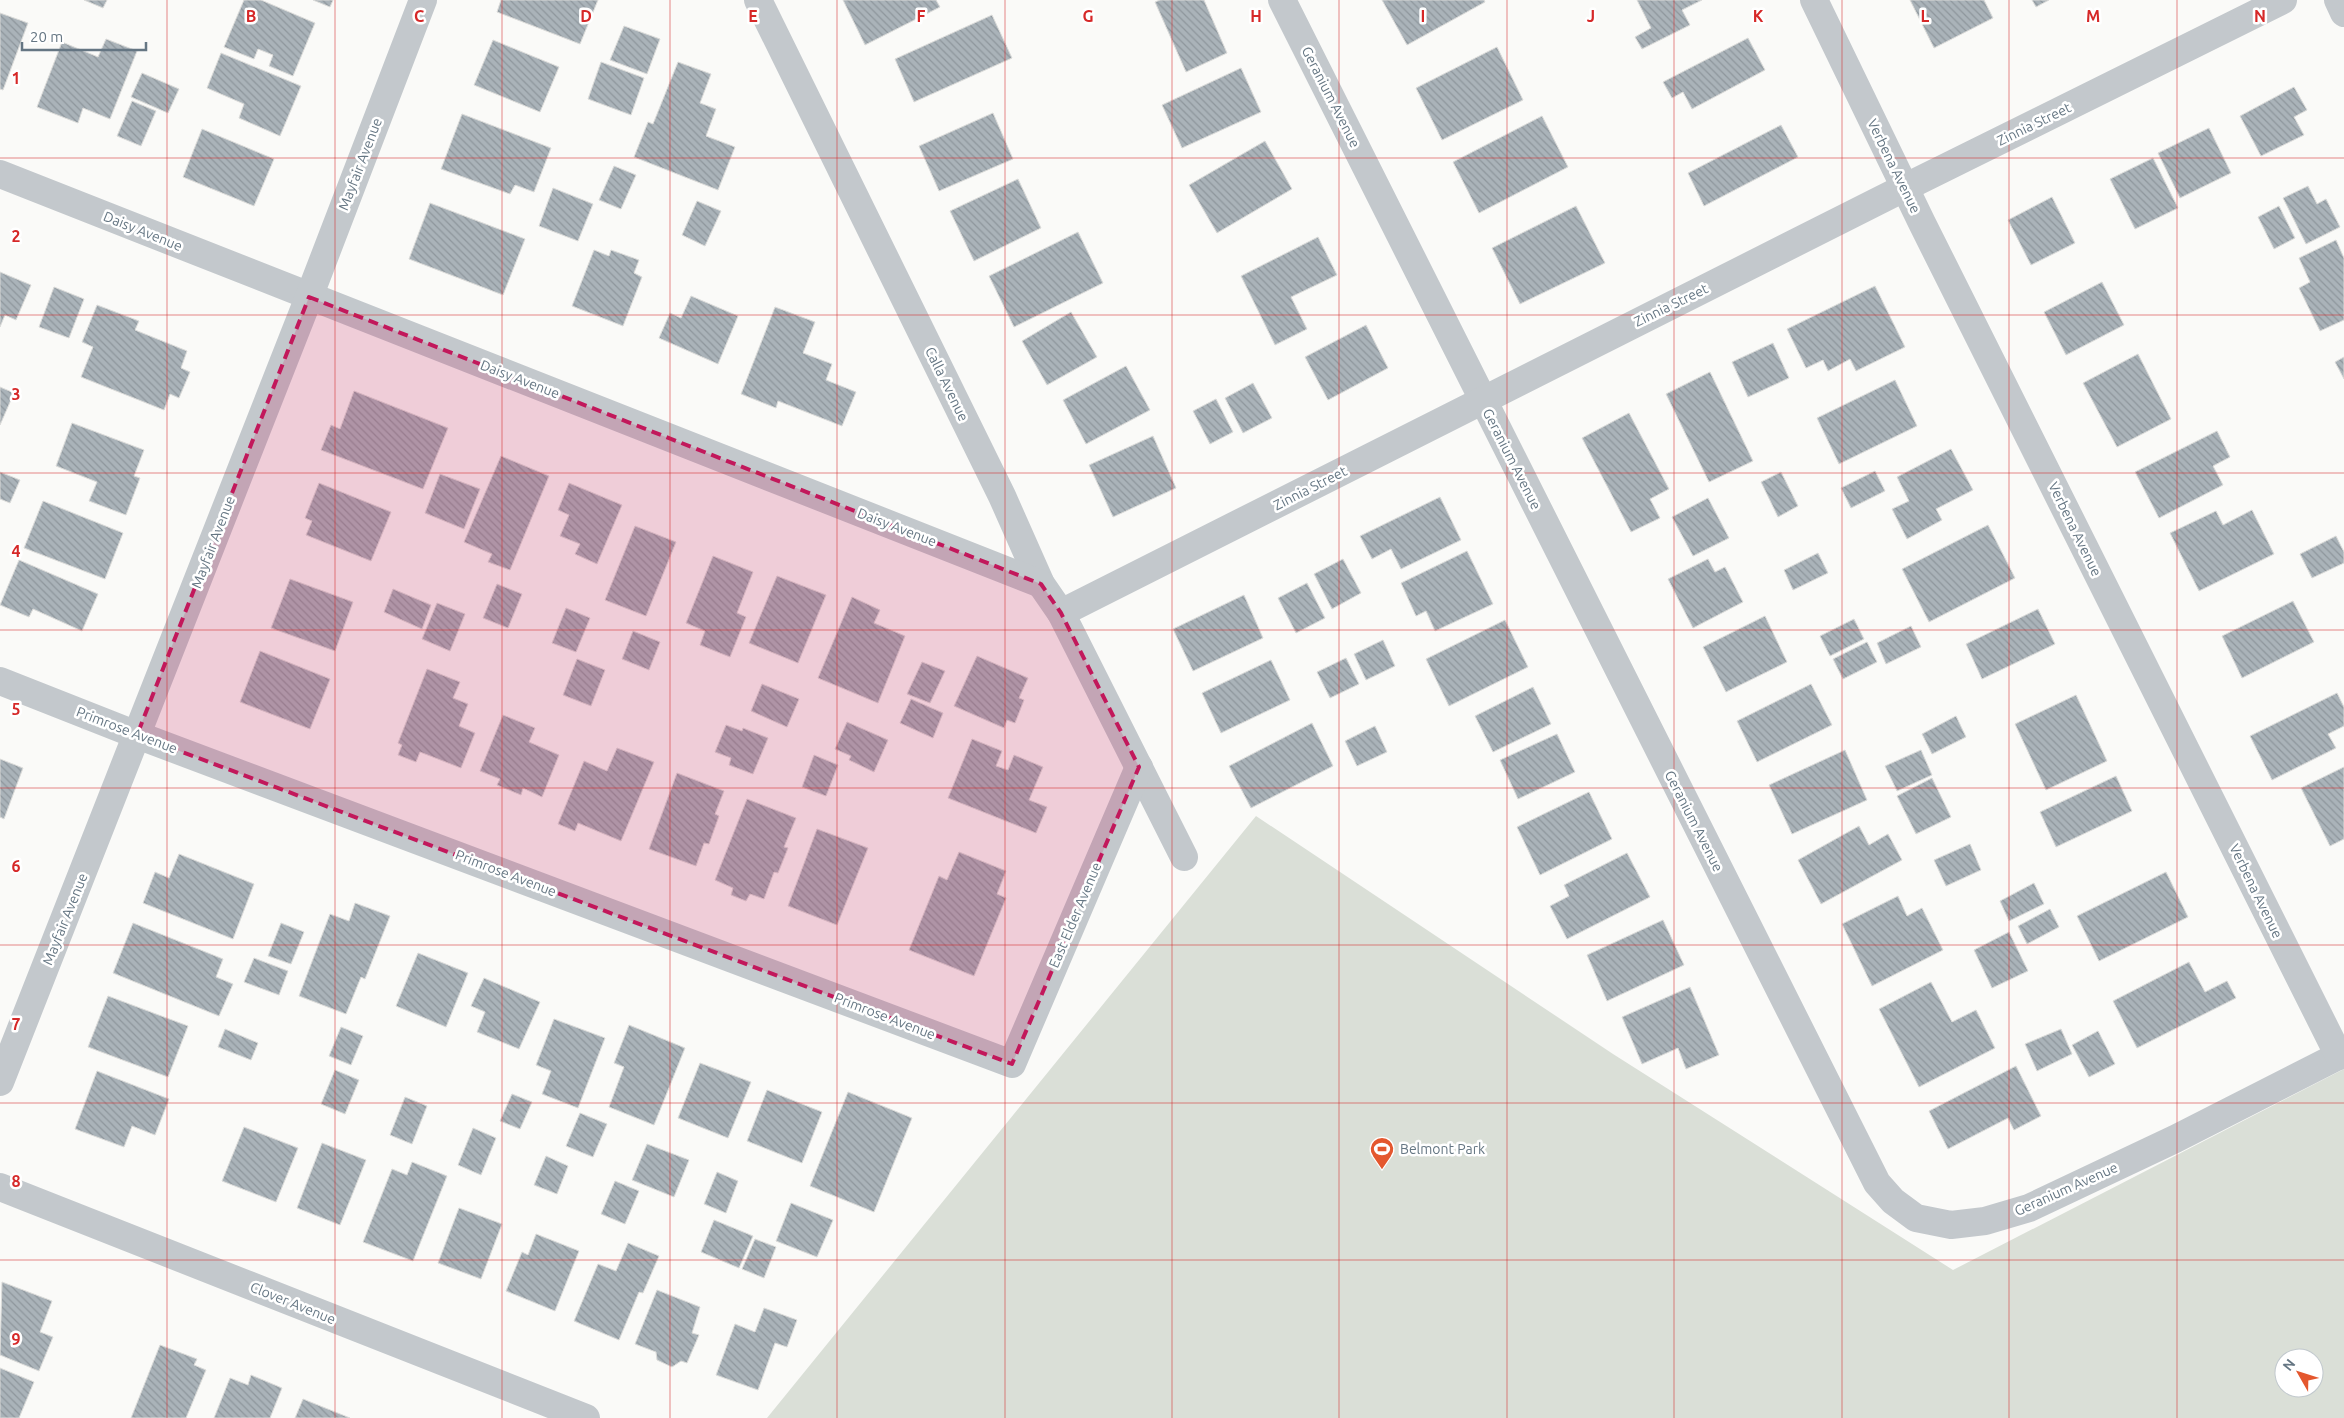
<svg xmlns="http://www.w3.org/2000/svg" width="2344" height="1418" font-family="Ubuntu,sans-serif">
<style>
.grass{fill:#dadfd7;fill-rule:evenodd}
.building{fill:url(#building-back-hatch);stroke:#dcdcda}
.lines{fill:none;stroke-linecap:round;stroke-linejoin:round}
.street{stroke:#c3c8cc;stroke-width:28}
.marked{fill:#c2185b;fill-opacity:0.2;stroke:#c2185b;stroke-width:4;stroke-dasharray:10 6;stroke-linejoin:round}
.grid{fill:none;stroke:#d62828;stroke-width:1;stroke-opacity:0.55}
.labels{text-anchor:middle;stroke-width:5;stroke-linejoin:round;paint-order:stroke}
.street-label{font-size:14px;fill:#657683;stroke:#fff}
.poi-label{font-size:14px;fill:#657683;stroke:#fff;text-anchor:start}
.grid-label{font-size:16px;text-anchor:middle;font-weight:bold;fill:#d62828;stroke:#fff;stroke-width:5;stroke-linejoin:round;paint-order:stroke}
</style>
<defs>
<pattern id="building-back-hatch" width="6" height="6" patternUnits="userSpaceOnUse" patternTransform="scale(1.25)"><rect width="6" height="6" fill="#aab3b9"/><path d="M-1 5l2 2M0 0l6 6M5-1l2 2" fill="none" stroke="#8e969c"/></pattern>
</defs>
<rect width="100%" height="100%" fill="#fafaf8"/>
<!-- grass -->
<path class="grass" d="M1256,816L1613,1054L1953,1270L2344,1069V1418H767ZM2284,1358H2314V1388H2284Z"/>
<!-- building -->
<g class="building">
<polygon points="84,0 107,0 103,8"/>
<polygon points="244,0 261,0 315,23 293,76 269,66 273,55 258,49 254,59 224,47"/>
<polygon points="313,0 333,0 330,7"/>
<polygon points="501,0 598,0 580,44 497,12"/>
<polygon points="843,0 936,0 940,7 865,45"/>
<polygon points="1160,0 1204,0 1227,53 1186,72 1155,2"/>
<polygon points="1382,0 1484,0 1485,2 1407,45"/>
<polygon points="1637,0 1702,0 1682,10 1690,25 1642,49 1635,37 1651,28"/>
<polygon points="1910,0 1984,0 1993,18 1934,48"/>
<polygon points="2032,0 2049,0 2036,7"/>
<polygon points="0,13 28,23 3,90 0,89"/>
<polygon points="992,15 1012,58 914,102 895,59"/>
<polygon points="624,26 660,39 647,74 610,60"/>
<polygon points="1748,38 1765,70 1692,109 1683,92 1672,98 1663,82"/>
<polygon points="106,39 137,51 110,119 83,108 78,123 37,107 62,42 98,57"/>
<polygon points="493,40 559,67 540,112 474,85"/>
<polygon points="1497,47 1523,100 1442,140 1416,88"/>
<polygon points="221,53 301,86 280,136 239,118 244,104 207,88"/>
<polygon points="601,62 644,78 631,115 588,99"/>
<polygon points="678,62 711,74 700,103 716,109 706,136 735,147 718,190 634,157 648,122 653,124"/>
<polygon points="1241,68 1261,112 1182,148 1162,105"/>
<polygon points="142,73 179,89 168,113 131,97"/>
<polygon points="2294,87 2307,110 2294,117 2304,135 2261,156 2240,116"/>
<polygon points="132,101 156,111 141,146 117,136"/>
<polygon points="993,113 1013,159 939,191 919,146"/>
<polygon points="462,114 551,148 534,192 515,185 510,194 441,169"/>
<polygon points="1542,116 1568,167 1479,213 1453,162"/>
<polygon points="1781,125 1798,157 1704,206 1688,173"/>
<polygon points="2209,128 2231,173 2180,198 2158,153"/>
<polygon points="202,129 274,159 254,206 183,177"/>
<polygon points="1265,141 1292,189 1217,233 1189,185"/>
<polygon points="2153,158 2178,208 2135,229 2110,179"/>
<polygon points="614,166 636,175 621,209 599,200"/>
<polygon points="1018,179 1041,228 974,261 950,211"/>
<polygon points="2308,186 2317,204 2326,199 2340,227 2306,244 2283,198"/>
<polygon points="553,188 593,204 578,241 539,226"/>
<polygon points="2052,197 2075,243 2031,265 2008,220"/>
<polygon points="697,201 721,211 705,246 682,235"/>
<polygon points="430,203 525,239 503,295 409,259"/>
<polygon points="1576,206 1605,263 1520,304 1492,248"/>
<polygon points="2279,206 2295,238 2274,249 2258,217"/>
<polygon points="1078,232 1103,283 1014,327 989,276"/>
<polygon points="1318,237 1337,275 1291,297 1307,329 1275,345 1241,276"/>
<polygon points="2336,240 2344,258 2344,320 2320,331 2299,288 2310,282 2299,258"/>
<polygon points="594,250 609,256 611,250 639,260 634,273 642,277 623,326 572,306"/>
<polygon points="0,272 31,285 16,320 5,315 0,327"/>
<polygon points="2102,282 2124,325 2066,355 2044,312"/>
<polygon points="1875,286 1905,347 1856,371 1850,359 1828,371 1823,360 1806,368 1787,329"/>
<polygon points="54,287 84,299 69,338 39,327"/>
<polygon points="691,296 738,316 718,364 659,338 670,313 681,318"/>
<polygon points="97,305 139,321 135,330 187,351 181,368 190,372 179,398 170,394 164,410 81,377 93,347 82,342"/>
<polygon points="775,307 815,322 803,353 832,364 826,380 856,392 842,426 778,401 776,408 741,394"/>
<polygon points="1071,312 1097,357 1047,385 1022,341"/>
<polygon points="1366,325 1388,368 1328,400 1305,357"/>
<polygon points="1773,343 1789,378 1748,397 1732,362"/>
<polygon points="2138,354 2171,419 2117,447 2083,383"/>
<polygon points="2344,357 2344,379 2335,362"/>
<polygon points="1126,366 1150,410 1086,444 1063,400"/>
<polygon points="1710,372 1753,461 1709,482 1666,394"/>
<polygon points="1895,380 1917,426 1839,464 1817,418"/>
<polygon points="1253,383 1272,418 1243,433 1225,398"/>
<polygon points="0,387 14,393 0,425"/>
<polygon points="354,391 448,428 423,489 321,450 331,425 340,429"/>
<polygon points="1216,399 1233,432 1210,444 1193,411"/>
<polygon points="1629,413 1669,489 1650,499 1660,518 1631,532 1582,438"/>
<polygon points="72,423 144,450 134,476 140,478 126,515 89,501 97,482 56,466"/>
<polygon points="2217,431 2230,457 2213,466 2223,485 2159,518 2135,472"/>
<polygon points="1153,436 1176,488 1113,517 1089,465"/>
<polygon points="1951,449 1973,490 1936,509 1942,520 1907,539 1892,509 1909,501 1897,477"/>
<polygon points="501,456 549,476 510,570 488,562 492,554 464,542"/>
<polygon points="1875,471 1885,491 1851,508 1841,488"/>
<polygon points="0,472 20,480 10,503 0,499"/>
<polygon points="1781,472 1798,506 1778,517 1761,482"/>
<polygon points="440,474 480,489 464,529 425,513"/>
<polygon points="319,483 391,512 371,561 306,535 312,521 305,518"/>
<polygon points="569,483 622,505 597,564 575,554 580,544 560,536 569,515 558,510"/>
<polygon points="1440,497 1461,540 1401,569 1391,549 1372,559 1360,536"/>
<polygon points="1708,498 1729,538 1693,556 1672,517"/>
<polygon points="43,501 123,533 105,579 24,548"/>
<polygon points="2252,510 2274,554 2199,591 2170,533 2216,511 2223,525"/>
<polygon points="1988,525 2015,578 1929,622 1902,569"/>
<polygon points="635,526 676,542 646,616 605,600"/>
<polygon points="2336,536 2344,552 2344,563 2312,578 2300,554"/>
<polygon points="1467,551 1493,604 1435,631 1426,611 1416,616 1401,583"/>
<polygon points="1818,553 1828,573 1793,590 1784,570"/>
<polygon points="713,556 753,572 737,613 746,617 730,657 700,645 705,631 686,623"/>
<polygon points="1343,559 1361,593 1332,609 1314,574"/>
<polygon points="1708,559 1715,572 1725,567 1743,602 1693,628 1668,579"/>
<polygon points="19,560 98,594 82,631 33,609 29,617 0,605"/>
<polygon points="777,576 826,595 798,663 749,643"/>
<polygon points="290,579 353,602 335,651 271,628"/>
<polygon points="1307,583 1325,618 1296,633 1278,598"/>
<polygon points="497,584 522,594 508,628 483,618"/>
<polygon points="393,589 431,605 422,629 384,612"/>
<polygon points="1244,595 1263,638 1193,671 1173,629"/>
<polygon points="852,597 880,610 874,623 905,636 878,703 818,678"/>
<polygon points="2293,601 2314,642 2242,678 2222,636"/>
<polygon points="437,603 465,614 450,651 422,639"/>
<polygon points="566,608 590,618 576,652 552,643"/>
<polygon points="2038,609 2055,644 1982,679 1966,644"/>
<polygon points="1765,616 1787,662 1726,692 1703,647"/>
<polygon points="1854,619 1864,639 1830,656 1820,636"/>
<polygon points="1505,620 1528,667 1449,706 1426,659"/>
<polygon points="1911,626 1921,647 1886,664 1877,643"/>
<polygon points="633,631 660,642 649,670 622,659"/>
<polygon points="1383,640 1395,666 1366,680 1354,654"/>
<polygon points="1867,642 1877,662 1843,679 1833,659"/>
<polygon points="260,651 330,679 310,729 240,702"/>
<polygon points="977,656 1028,678 1019,698 1024,700 1015,723 1007,720 1004,728 954,706"/>
<polygon points="1346,658 1359,684 1330,698 1317,672"/>
<polygon points="577,659 605,670 591,706 563,695"/>
<polygon points="1271,660 1290,700 1221,733 1202,693"/>
<polygon points="922,662 945,671 930,703 907,694"/>
<polygon points="427,669 460,682 453,698 468,704 459,726 475,733 461,768 420,752 416,762 398,755 402,745 398,743"/>
<polygon points="762,684 799,699 787,727 751,711"/>
<polygon points="1811,684 1832,725 1757,762 1737,721"/>
<polygon points="1533,687 1551,724 1493,752 1475,716"/>
<polygon points="2337,693 2344,707 2344,726 2328,734 2336,748 2272,780 2250,736"/>
<polygon points="2076,695 2107,761 2046,790 2015,724"/>
<polygon points="911,699 943,713 933,738 900,723"/>
<polygon points="503,715 535,728 529,742 559,755 542,797 523,788 521,795 497,785 500,779 480,771"/>
<polygon points="1956,716 1966,737 1932,754 1922,734"/>
<polygon points="847,722 888,740 874,772 849,760 851,756 835,749"/>
<polygon points="1312,723 1333,766 1251,808 1229,766"/>
<polygon points="726,725 742,731 743,728 768,738 753,774 729,765 731,758 715,752"/>
<polygon points="1375,726 1387,752 1357,766 1345,741"/>
<polygon points="1557,734 1575,772 1518,799 1500,760"/>
<polygon points="972,739 1002,751 996,766 1008,770 1014,755 1043,767 1029,800 1047,807 1036,833 948,798"/>
<polygon points="617,748 654,762 621,841 578,823 575,831 558,824 584,761 607,771"/>
<polygon points="1845,750 1867,800 1792,834 1769,785"/>
<polygon points="1921,750 1932,775 1897,791 1885,766"/>
<polygon points="814,755 838,765 826,796 802,787"/>
<polygon points="0,759 23,768 4,819 0,817"/>
<polygon points="2344,767 2344,839 2330,846 2301,788"/>
<polygon points="677,773 724,791 715,814 719,816 709,844 704,843 696,866 649,849"/>
<polygon points="2116,776 2132,811 2056,847 2040,812"/>
<polygon points="1932,778 1951,817 1916,834 1897,796"/>
<polygon points="1589,792 1612,839 1540,875 1517,827"/>
<polygon points="747,799 796,818 784,847 788,848 778,873 774,872 764,899 750,894 746,901 731,895 733,888 715,880"/>
<polygon points="1859,826 1869,845 1888,834 1902,860 1821,904 1798,860"/>
<polygon points="817,829 868,848 837,925 788,906"/>
<polygon points="1970,844 1981,870 1946,886 1934,860"/>
<polygon points="959,852 1006,871 997,894 1006,898 974,976 909,950 939,876 947,880"/>
<polygon points="1627,853 1650,897 1567,939 1550,906 1569,896 1564,885"/>
<polygon points="179,854 254,884 233,939 143,903 155,872 169,878"/>
<polygon points="2166,872 2188,917 2099,961 2077,916"/>
<polygon points="2034,883 2044,904 2009,921 2000,901"/>
<polygon points="1898,896 1907,916 1922,908 1943,950 1872,986 1842,924"/>
<polygon points="355,903 390,916 365,979 361,977 346,1014 299,996 330,914 349,921"/>
<polygon points="2050,909 2059,927 2027,944 2018,926"/>
<polygon points="1663,920 1684,965 1607,1001 1587,955"/>
<polygon points="133,923 223,959 216,977 233,984 219,1016 113,973"/>
<polygon points="281,923 304,932 291,964 268,956"/>
<polygon points="2009,932 2028,971 1992,988 1974,950"/>
<polygon points="418,953 468,973 446,1027 396,1006"/>
<polygon points="254,958 288,971 279,995 244,982"/>
<polygon points="2189,962 2205,992 2227,981 2236,998 2137,1048 2113,1001"/>
<polygon points="484,978 540,1002 519,1049 477,1032 485,1012 471,1006"/>
<polygon points="1931,982 1952,1022 1976,1010 1995,1048 1919,1087 1879,1009"/>
<polygon points="1690,987 1719,1055 1686,1069 1678,1048 1642,1064 1622,1017"/>
<polygon points="108,996 188,1026 168,1077 88,1047"/>
<polygon points="554,1019 605,1038 578,1108 542,1094 551,1071 536,1065"/>
<polygon points="629,1025 685,1048 654,1125 609,1107 624,1067 614,1063"/>
<polygon points="341,1027 363,1036 351,1065 329,1056"/>
<polygon points="225,1029 258,1043 251,1060 218,1047"/>
<polygon points="2061,1029 2072,1054 2037,1071 2025,1044"/>
<polygon points="2098,1031 2115,1064 2089,1077 2072,1045"/>
<polygon points="700,1063 751,1082 728,1138 678,1118"/>
<polygon points="2016,1066 2041,1116 2014,1130 2008,1118 1948,1149 1929,1111"/>
<polygon points="335,1070 359,1080 345,1114 321,1104"/>
<polygon points="97,1071 169,1099 155,1135 132,1126 124,1147 75,1129"/>
<polygon points="767,1090 822,1112 802,1163 747,1141"/>
<polygon points="848,1092 912,1118 874,1212 810,1186"/>
<polygon points="512,1094 532,1102 520,1129 500,1121"/>
<polygon points="405,1097 427,1106 412,1144 390,1135"/>
<polygon points="580,1113 607,1124 593,1157 566,1146"/>
<polygon points="244,1127 298,1148 276,1202 222,1181"/>
<polygon points="473,1128 496,1138 481,1175 458,1165"/>
<polygon points="322,1143 366,1160 340,1225 297,1208"/>
<polygon points="647,1144 689,1160 674,1197 632,1180"/>
<polygon points="546,1156 568,1166 557,1194 534,1185"/>
<polygon points="412,1162 447,1176 413,1261 363,1242 392,1169 407,1175"/>
<polygon points="717,1172 738,1181 726,1213 704,1204"/>
<polygon points="615,1181 639,1191 625,1224 601,1214"/>
<polygon points="791,1203 833,1220 817,1257 776,1241"/>
<polygon points="459,1208 502,1224 481,1279 438,1263"/>
<polygon points="714,1220 753,1236 739,1268 701,1252"/>
<polygon points="536,1234 579,1251 555,1311 506,1291 522,1252 528,1255"/>
<polygon points="755,1239 776,1247 764,1278 742,1269"/>
<polygon points="628,1243 659,1256 643,1293 639,1292 619,1340 574,1321 598,1264 616,1271"/>
<polygon points="2,1282 52,1301 40,1332 53,1337 39,1371 0,1355"/>
<polygon points="657,1290 700,1307 692,1333 699,1335 687,1363 681,1361 672,1367 657,1360 656,1352 635,1344"/>
<polygon points="764,1308 797,1320 787,1347 775,1343 758,1390 716,1375 735,1324 755,1332"/>
<polygon points="160,1345 197,1359 194,1365 206,1370 186,1418 131,1418"/>
<polygon points="0,1368 34,1382 19,1418 0,1418"/>
<polygon points="251,1375 282,1388 270,1418 214,1418 230,1378 248,1385"/>
<polygon points="303,1399 350,1418 295,1418"/>
</g>
<g class="lines">
<!-- street -->
<g class="street">
<polyline points="758,0 1002,496 1041,584 1061,613 1184,857"/>
<polyline points="1282,0 1877,1183 1893,1201 1916,1218 1951,1225 1985,1221 2029,1208 2175,1139 2344,1053"/>
<polyline points="1814,0 1922,223 2339,1056"/>
<polyline points="2338,0 2344,13"/>
<polyline points="0,174 1041,584"/>
<polyline points="1061,613 1904,188 2283,0"/>
<polyline points="0,681 137,735 1012,1064 1139,767"/>
<polyline points="0,1082 309,297 423,0"/>
<polyline points="0,1187 586,1418"/>
</g>
</g>
<!-- marked area -->
<path class="marked" d="M309,297L1041,584L1061,613L1139,767L1012,1064L137,735Z"/>
<!-- grid -->
<path class="grid" d="M167,0V1418M335,0V1418M502,0V1418M670,0V1418M837,0V1418M1005,0V1418M1172,0V1418M1339,0V1418M1507,0V1418M1674,0V1418M1842,0V1418M2009,0V1418M2177,0V1418M0,158H2344M0,315H2344M0,473H2344M0,630H2344M0,788H2344M0,945H2344M0,1103H2344M0,1260H2344"/>
<!-- icons -->
<defs>
<g id="stadium-pin" transform="scale(1.25)"><path d="M0 17L-7.5 6A9.5 9.5 0 1 1 7.5 6Z" fill="#e4572e" stroke="#fff"/><path d="M0-5a6.5 5 0 1 0 0 10a6.5 5 0 1 0 0-10ZM-3.5-1.8h7v3.6h-7Z" fill="#fff"/></g>
</defs>
<g fill-rule="evenodd">
<use href="#stadium-pin" x="1382" y="1149"/>
</g>
<g class="labels">
<!-- street labels -->
<g class="street-label">
<text transform="translate(1331 97) rotate(63)" y="5">Geranium Avenue</text>
<text transform="translate(2034 124) rotate(-26)" y="5">Zinnia Street</text>
<text transform="translate(360 164) rotate(-69)" y="5">Mayfair Avenue</text>
<text transform="translate(1894 166) rotate(64)" y="5">Verbena Avenue</text>
<text transform="translate(143 231) rotate(22)" y="5">Daisy Avenue</text>
<text transform="translate(1671 305) rotate(-26)" y="5">Zinnia Street</text>
<text transform="translate(520 379) rotate(21)" y="5">Daisy Avenue</text>
<text transform="translate(947 384) rotate(64)" y="5">Calla Avenue</text>
<text transform="translate(1512 459) rotate(63)" y="5">Geranium Avenue</text>
<text transform="translate(1310 488) rotate(-27)" y="5">Zinnia Street</text>
<text transform="translate(897 527) rotate(21)" y="5">Daisy Avenue</text>
<text transform="translate(2075 529) rotate(64)" y="5">Verbena Avenue</text>
<text transform="translate(213 542) rotate(-69)" y="5">Mayfair Avenue</text>
<text transform="translate(127 730) rotate(21)" y="5">Primrose Avenue</text>
<text transform="translate(1694 821) rotate(63)" y="5">Geranium Avenue</text>
<text transform="translate(506 873) rotate(21)" y="5">Primrose Avenue</text>
<text transform="translate(2256 891) rotate(64)" y="5">Verbena Avenue</text>
<text transform="translate(1075 915) rotate(-67)" y="5">East Elder Avenue</text>
<text transform="translate(65 919) rotate(-68)" y="5">Mayfair Avenue</text>
<text transform="translate(885 1016) rotate(21)" y="5">Primrose Avenue</text>
<text transform="translate(2066 1189) rotate(-24)" y="5">Geranium Avenue</text>
<text transform="translate(293 1303) rotate(22)" y="5">Clover Avenue</text>
</g>
<!-- poi labels -->
<g class="poi-label">
<text x="1400" y="1154">Belmont Park</text>
</g>
</g>
<g class="grid-label">
<text x="251" y="22">B</text>
<text x="419" y="22">C</text>
<text x="586" y="22">D</text>
<text x="753" y="22">E</text>
<text x="921" y="22">F</text>
<text x="1088" y="22">G</text>
<text x="1256" y="22">H</text>
<text x="1423" y="22">I</text>
<text x="1591" y="22">J</text>
<text x="1758" y="22">K</text>
<text x="1925" y="22">L</text>
<text x="2093" y="22">M</text>
<text x="2260" y="22">N</text>
<text x="16" y="84">1</text>
<text x="16" y="242">2</text>
<text x="16" y="400">3</text>
<text x="16" y="557">4</text>
<text x="16" y="715">5</text>
<text x="16" y="872">6</text>
<text x="16" y="1030">7</text>
<text x="16" y="1187">8</text>
<text x="16" y="1345">9</text>
</g>
<!-- north arrow -->
<g transform="translate(2299 1373) rotate(309)"><circle r="24" fill="#ffffff" stroke="#c1c8cd"/>
<path d="M0-4L9 19L0 12L-9 19Z" fill="#e4572e"/>
<text y="-8" font-size="14" font-weight="bold" text-anchor="middle" fill="#657683">N</text>
</g>
<!-- scale -->
<path d="M22 42v8h124v-8" fill="none" stroke="#657683" stroke-width="2.5"/>
<text x="30" y="42" font-size="15" fill="#657683" stroke="#ffffff" stroke-width="4" paint-order="stroke">20 m</text>
</svg>
